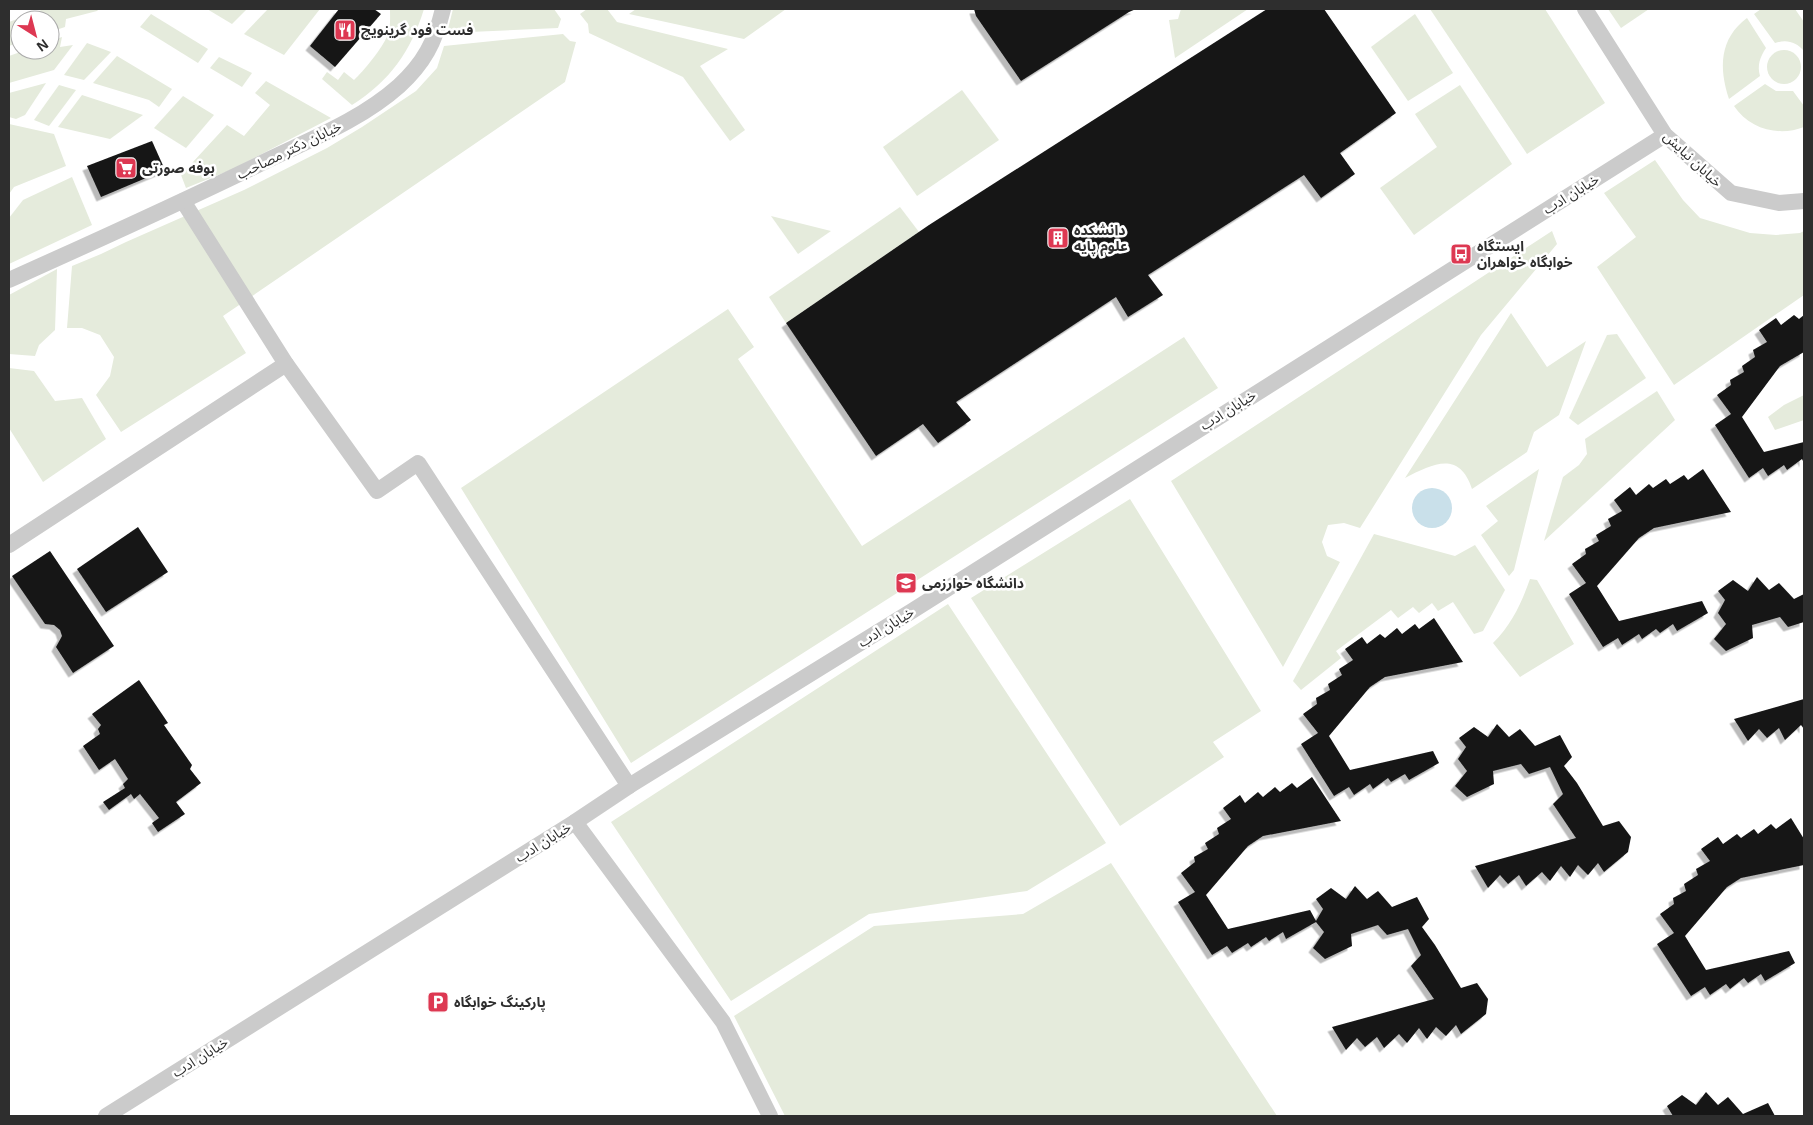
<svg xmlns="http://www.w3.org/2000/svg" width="1813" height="1125" font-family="Helvetica,'Noto Sans Arabic',sans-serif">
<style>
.green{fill:#e5ebdc}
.water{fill:#c9e0ea}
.building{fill:#151515;filter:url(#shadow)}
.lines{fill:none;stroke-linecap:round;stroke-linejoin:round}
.lane{stroke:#cbcbcb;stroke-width:16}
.labels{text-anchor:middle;stroke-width:5;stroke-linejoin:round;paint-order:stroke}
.poi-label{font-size:14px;font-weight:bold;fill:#2e2e2e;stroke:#fff;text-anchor:start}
.street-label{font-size:14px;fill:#2e2e2e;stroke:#fff}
</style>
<defs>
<filter id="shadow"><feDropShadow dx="-4.5" dy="4.5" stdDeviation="0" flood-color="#0004"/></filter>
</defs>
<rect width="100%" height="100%" fill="#fff"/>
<!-- green -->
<g class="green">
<polygon points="44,9 99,9 97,11 66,19 65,27 50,32 50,20 20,20 20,42 9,46 9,22"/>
<polygon points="207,9 247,9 232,24"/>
<polygon points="268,9 320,9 284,55 244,34"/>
<path d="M390,9H424C411,51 390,81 352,105L322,79L327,72L338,80L344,72L354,80C363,72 384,46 387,36C391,28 390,17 390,9Z"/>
<polygon points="453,9 554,9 561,19 558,28 447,33"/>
<polygon points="587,9 607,9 617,22 728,49 700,66 745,130 730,141 683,77 589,33 588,24 580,14"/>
<polygon points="636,9 786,9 744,39 629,14"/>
<polygon points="1181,9 1248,9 1175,58 1169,20 1178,19"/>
<polygon points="1430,9 1545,9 1605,103 1527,154"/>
<polygon points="1608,9 1649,9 1621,28"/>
<path d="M1761,9H1795L1804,22V51C1796,42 1787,39 1775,43L1754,14Z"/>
<polygon points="151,14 208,49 198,63 140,27"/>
<polygon points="1415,14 1453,73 1408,101 1371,47"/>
<path d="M1747,18L1766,48C1760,57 1757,65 1760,76L1729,99C1719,68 1719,39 1747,18Z"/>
<polygon points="563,34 570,41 576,42 565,82 223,316 246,353 121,432 96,395 110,376 114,357 100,335 82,328 67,328 72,266 101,254 126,242 244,190 327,148 362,127 416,91 437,68 444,46"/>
<polygon points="62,37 60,47 73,45 54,70 9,83 9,56 26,50 50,50 50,41"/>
<polygon points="87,43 111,52 84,80 64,75"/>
<circle cx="1784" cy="67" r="17"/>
<polygon points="117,56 172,89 159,107 149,100 93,83"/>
<polygon points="219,57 252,73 242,87 210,68"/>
<polygon points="266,81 331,118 233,169 186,188 181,175 227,125 244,136 270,105 255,93"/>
<polygon points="46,83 25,115 16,119 9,117 9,93"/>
<path d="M1765,84L1776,91H1793L1804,106V127C1779,137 1749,129 1734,106Z"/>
<polygon points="59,85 76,90 49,126 34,120"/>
<polygon points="1460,85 1512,164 1414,235 1380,188 1437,147 1415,114"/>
<polygon points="962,90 999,140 917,196 883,147"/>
<polygon points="82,95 143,115 110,139 58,127"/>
<polygon points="183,96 214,115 186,148 154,128"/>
<polygon points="9,124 54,134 66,166 14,187 9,194"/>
<polygon points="1655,160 1683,200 1700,218 1750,233 1776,235 1800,233 1804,231 1804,295 1674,385 1597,267 1636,237 1604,193"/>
<polygon points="72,177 92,225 9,264 9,218 23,200"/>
<polygon points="900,207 919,232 786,323 769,297"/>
<polygon points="771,216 831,231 798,254"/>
<polygon points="1552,231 1557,244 1481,335 1360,528 1344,523 1328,525 1322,542 1327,556 1340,562 1283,667 1171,481"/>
<polygon points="57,269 55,330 39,345 35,356 9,354 9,295"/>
<polygon points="728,309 754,347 738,359 862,546 1184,337 1218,388 631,763 461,488"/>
<path d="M1511,313L1547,367L1586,341L1559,415L1534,432L1527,452L1472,489C1459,450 1433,464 1405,478Z"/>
<polygon points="1617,334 1646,378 1578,425 1569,418 1607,335"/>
<polygon points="9,368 34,371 55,401 82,398 106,439 43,482 9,428"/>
<polygon points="1657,391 1675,420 1544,541 1563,477 1579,465 1587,454 1585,439"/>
<polygon points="1804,395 1804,420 1775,430 1768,417 1784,405"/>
<polygon points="1539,469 1514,570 1509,576 1481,535 1498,521 1486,506"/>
<polygon points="1130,499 1261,711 1213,742 1224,757 1120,826 971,598"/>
<polygon points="1374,534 1455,556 1475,545 1505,590 1483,631 1474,634 1453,602 1438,611 1432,603 1419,613 1413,607 1398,618 1391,610 1336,651 1341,658 1301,690 1293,681"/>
<path d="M1530,579L1537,580L1574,644L1520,677L1493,643C1512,624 1521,604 1530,579Z"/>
<polygon points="948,604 1106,843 1027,891 869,914 731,1001 611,822"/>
<polygon points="1111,863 1277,1116 785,1116 734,1016 874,926 1023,914"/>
</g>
<!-- water -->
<circle class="water" cx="1432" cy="508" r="20"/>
<!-- building -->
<g class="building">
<polygon points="339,9 374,9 381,14 335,67 310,46"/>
<polygon points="974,9 1136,9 1129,12 1021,81 976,16"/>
<polygon points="1267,9 1324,9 1396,113 1340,153 1355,174 1321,198 1304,175 1148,275 1163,295 1128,317 1116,297 956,402 971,420 938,443 923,424 876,456 786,323 929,225"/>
<polygon points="152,141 165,170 101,197 87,166"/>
<polygon points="1794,315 1799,319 1804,315 1804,352 1780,366 1742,417 1764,452 1804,442 1804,463 1802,459 1787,470 1784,465 1768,476 1763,468 1749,478 1715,425 1731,414 1717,395 1731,385 1730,380 1744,372 1742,366 1755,357 1753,350 1767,342 1759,330 1776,318 1781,325"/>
<polygon points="1703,469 1731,512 1654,528 1639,538 1597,586 1619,621 1702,601 1708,613 1677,631 1673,624 1660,633 1656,629 1642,639 1639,634 1622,645 1618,638 1603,647 1569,594 1586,583 1572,564 1586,554 1585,549 1599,541 1596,535 1611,526 1608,519 1622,511 1614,500 1630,487 1636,495 1649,484 1653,488 1666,479 1670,484 1684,475 1688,480"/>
<polygon points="138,527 168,572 106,612 77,569"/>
<polygon points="50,551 114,646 73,673 56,647 62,636 60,630 54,625 45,624 12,576"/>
<polygon points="1757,577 1769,590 1779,583 1794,599 1804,594 1804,622 1788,627 1780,617 1752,625 1753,638 1726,651 1714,639 1726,624 1718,613 1725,600 1718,591 1733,580 1748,591"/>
<polygon points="1434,618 1463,662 1385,677 1370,687 1329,736 1350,770 1433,751 1439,763 1409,780 1405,774 1391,782 1388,778 1373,789 1370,784 1354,795 1349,787 1334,796 1301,744 1318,733 1303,714 1317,704 1316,698 1330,690 1328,684 1342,675 1339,669 1353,660 1345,649 1362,637 1367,644 1380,634 1385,638 1397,628 1402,634 1415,624 1419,629"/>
<polygon points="139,680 168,723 164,725 192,765 190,769 201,783 176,802 185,814 158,832 152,823 159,818 140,794 134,799 131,794 109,810 103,802 125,788 123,784 128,779 115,759 99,770 83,746 100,734 98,729 101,725 92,714"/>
<polygon points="1804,699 1804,729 1801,725 1785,740 1779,728 1767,738 1759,729 1748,741 1734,719"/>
<polygon points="1497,724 1509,737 1520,729 1535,746 1560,735 1572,757 1564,766 1577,783 1603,826 1619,821 1631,837 1628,852 1604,872 1598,863 1588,875 1578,865 1570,877 1561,866 1550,881 1542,872 1526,886 1519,875 1508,884 1500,875 1488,888 1475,866 1576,838 1553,804 1563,794 1550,767 1529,774 1521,764 1493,771 1494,784 1467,797 1455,786 1467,771 1458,759 1466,747 1459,738 1474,727 1488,737"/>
<polygon points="1312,777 1341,821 1263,836 1248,846 1206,895 1228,929 1310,910 1316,921 1323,909 1316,899 1331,888 1346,899 1355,886 1367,899 1378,891 1392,907 1417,897 1429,919 1422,927 1435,945 1461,988 1477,983 1488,999 1486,1014 1461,1034 1456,1025 1446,1036 1436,1027 1427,1039 1419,1028 1407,1043 1399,1034 1384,1048 1377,1037 1365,1047 1357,1038 1346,1050 1332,1027 1434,999 1411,966 1421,955 1408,929 1387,935 1378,925 1351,934 1352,946 1325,959 1313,948 1324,932 1316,922 1286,939 1283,932 1269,941 1266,937 1251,947 1248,943 1232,953 1227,946 1212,955 1178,902 1195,892 1181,873 1195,862 1194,857 1208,849 1205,843 1219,834 1217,828 1231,819 1223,808 1240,795 1245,803 1258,792 1263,797 1275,787 1280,792 1292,783 1297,788"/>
<polygon points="1791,818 1804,839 1804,865 1741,878 1727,887 1685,936 1706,970 1789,951 1795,963 1765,981 1761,974 1748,983 1744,978 1730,989 1726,984 1710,995 1705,987 1691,996 1657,944 1674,933 1660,914 1674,904 1673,898 1686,891 1684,884 1698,875 1696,869 1710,861 1701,849 1718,837 1723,844 1737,834 1741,838 1754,829 1758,834 1771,824 1776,829"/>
<polygon points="1706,1092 1718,1105 1728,1097 1743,1114 1768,1103 1775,1116 1673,1116 1667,1106 1682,1095 1696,1105"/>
</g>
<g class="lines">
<!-- lane -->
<g class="lane">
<polyline points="1585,9 1665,135 1731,193 1779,203 1804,201"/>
<polyline points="183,201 286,364"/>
<path d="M9,280C96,241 184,201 270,159C314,138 362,119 399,86C424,63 435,42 443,9"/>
<polyline points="9,545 286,364 377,491 418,463 629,786"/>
<polyline points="575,822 723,1022 770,1116"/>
<polyline points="106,1116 575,822 629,786 912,611 1665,135"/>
</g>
</g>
<!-- icons -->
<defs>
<g id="restaurant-square" transform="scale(1.125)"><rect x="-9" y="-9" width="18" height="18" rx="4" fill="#dd3852" stroke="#fff"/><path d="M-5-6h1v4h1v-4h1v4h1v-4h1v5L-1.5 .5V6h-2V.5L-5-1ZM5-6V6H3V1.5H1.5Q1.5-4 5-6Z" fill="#fff"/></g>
<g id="supermarket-square" transform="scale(1.125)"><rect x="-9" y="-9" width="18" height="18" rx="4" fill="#dd3852" stroke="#fff"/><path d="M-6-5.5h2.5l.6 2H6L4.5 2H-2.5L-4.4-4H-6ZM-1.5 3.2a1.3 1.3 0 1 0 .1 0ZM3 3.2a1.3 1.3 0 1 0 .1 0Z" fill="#fff"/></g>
<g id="building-square" transform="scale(1.125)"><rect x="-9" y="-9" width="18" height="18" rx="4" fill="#dd3852" stroke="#fff"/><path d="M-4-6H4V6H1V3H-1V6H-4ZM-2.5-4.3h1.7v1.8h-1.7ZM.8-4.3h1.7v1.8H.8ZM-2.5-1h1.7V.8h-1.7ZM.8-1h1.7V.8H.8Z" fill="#fff"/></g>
<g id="bus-square" transform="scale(1.125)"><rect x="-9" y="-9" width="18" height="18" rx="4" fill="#dd3852" stroke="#fff"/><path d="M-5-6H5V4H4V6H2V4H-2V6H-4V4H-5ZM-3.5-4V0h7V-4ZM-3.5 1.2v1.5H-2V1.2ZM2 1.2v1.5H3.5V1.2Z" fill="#fff"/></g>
<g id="university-square" transform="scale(1.125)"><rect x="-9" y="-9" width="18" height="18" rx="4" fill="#dd3852" stroke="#fff"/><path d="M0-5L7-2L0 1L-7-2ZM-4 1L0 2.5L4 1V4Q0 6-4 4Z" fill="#fff"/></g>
<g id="parking-square" transform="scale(1.125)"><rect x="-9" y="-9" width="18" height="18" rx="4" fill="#dd3852" stroke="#fff"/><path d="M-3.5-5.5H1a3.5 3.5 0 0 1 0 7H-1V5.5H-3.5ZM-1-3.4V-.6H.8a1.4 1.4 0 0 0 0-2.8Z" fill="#fff"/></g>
</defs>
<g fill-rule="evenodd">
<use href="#restaurant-square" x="345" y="30"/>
<use href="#supermarket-square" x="126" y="168"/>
<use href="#building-square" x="1058" y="238"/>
<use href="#bus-square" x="1461" y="254"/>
<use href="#university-square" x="906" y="583"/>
<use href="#parking-square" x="438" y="1002"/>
</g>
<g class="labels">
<!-- poi labels -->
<g class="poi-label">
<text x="361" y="35">فست فود گرینویچ</text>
<text x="142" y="173">بوفه صورتی</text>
<text x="1074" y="235">دانشکده<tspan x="1074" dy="16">علوم پایه</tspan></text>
<text x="1477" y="251">ایستگاه<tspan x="1477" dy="16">خوابگاه خواهران</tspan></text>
<text x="922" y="588">دانشگاه خوارزمی</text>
<text x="454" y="1007">پارکینگ خوابگاه</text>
</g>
<!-- street labels -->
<g class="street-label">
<text transform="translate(289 150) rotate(-26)" y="5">خیابان دکتر مصاحب</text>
<text transform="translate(1693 159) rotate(43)" y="5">خیابان نیایش</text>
<text transform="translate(1571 194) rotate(-32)" y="5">خیابان ادب</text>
<text transform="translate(1228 410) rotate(-32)" y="5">خیابان ادب</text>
<text transform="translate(886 627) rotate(-32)" y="5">خیابان ادب</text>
<text transform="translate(543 842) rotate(-32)" y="5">خیابان ادب</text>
<text transform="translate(200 1057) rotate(-32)" y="5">خیابان ادب</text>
</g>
</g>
<!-- border -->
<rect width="1813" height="1125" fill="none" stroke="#2e2e2e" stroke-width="20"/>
<!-- north arrow -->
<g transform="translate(35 35) rotate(144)"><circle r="24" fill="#ffffff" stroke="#ababab"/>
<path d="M0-4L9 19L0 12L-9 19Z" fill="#dd3852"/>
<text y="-8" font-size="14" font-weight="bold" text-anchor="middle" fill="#2e2e2e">N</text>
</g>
</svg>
